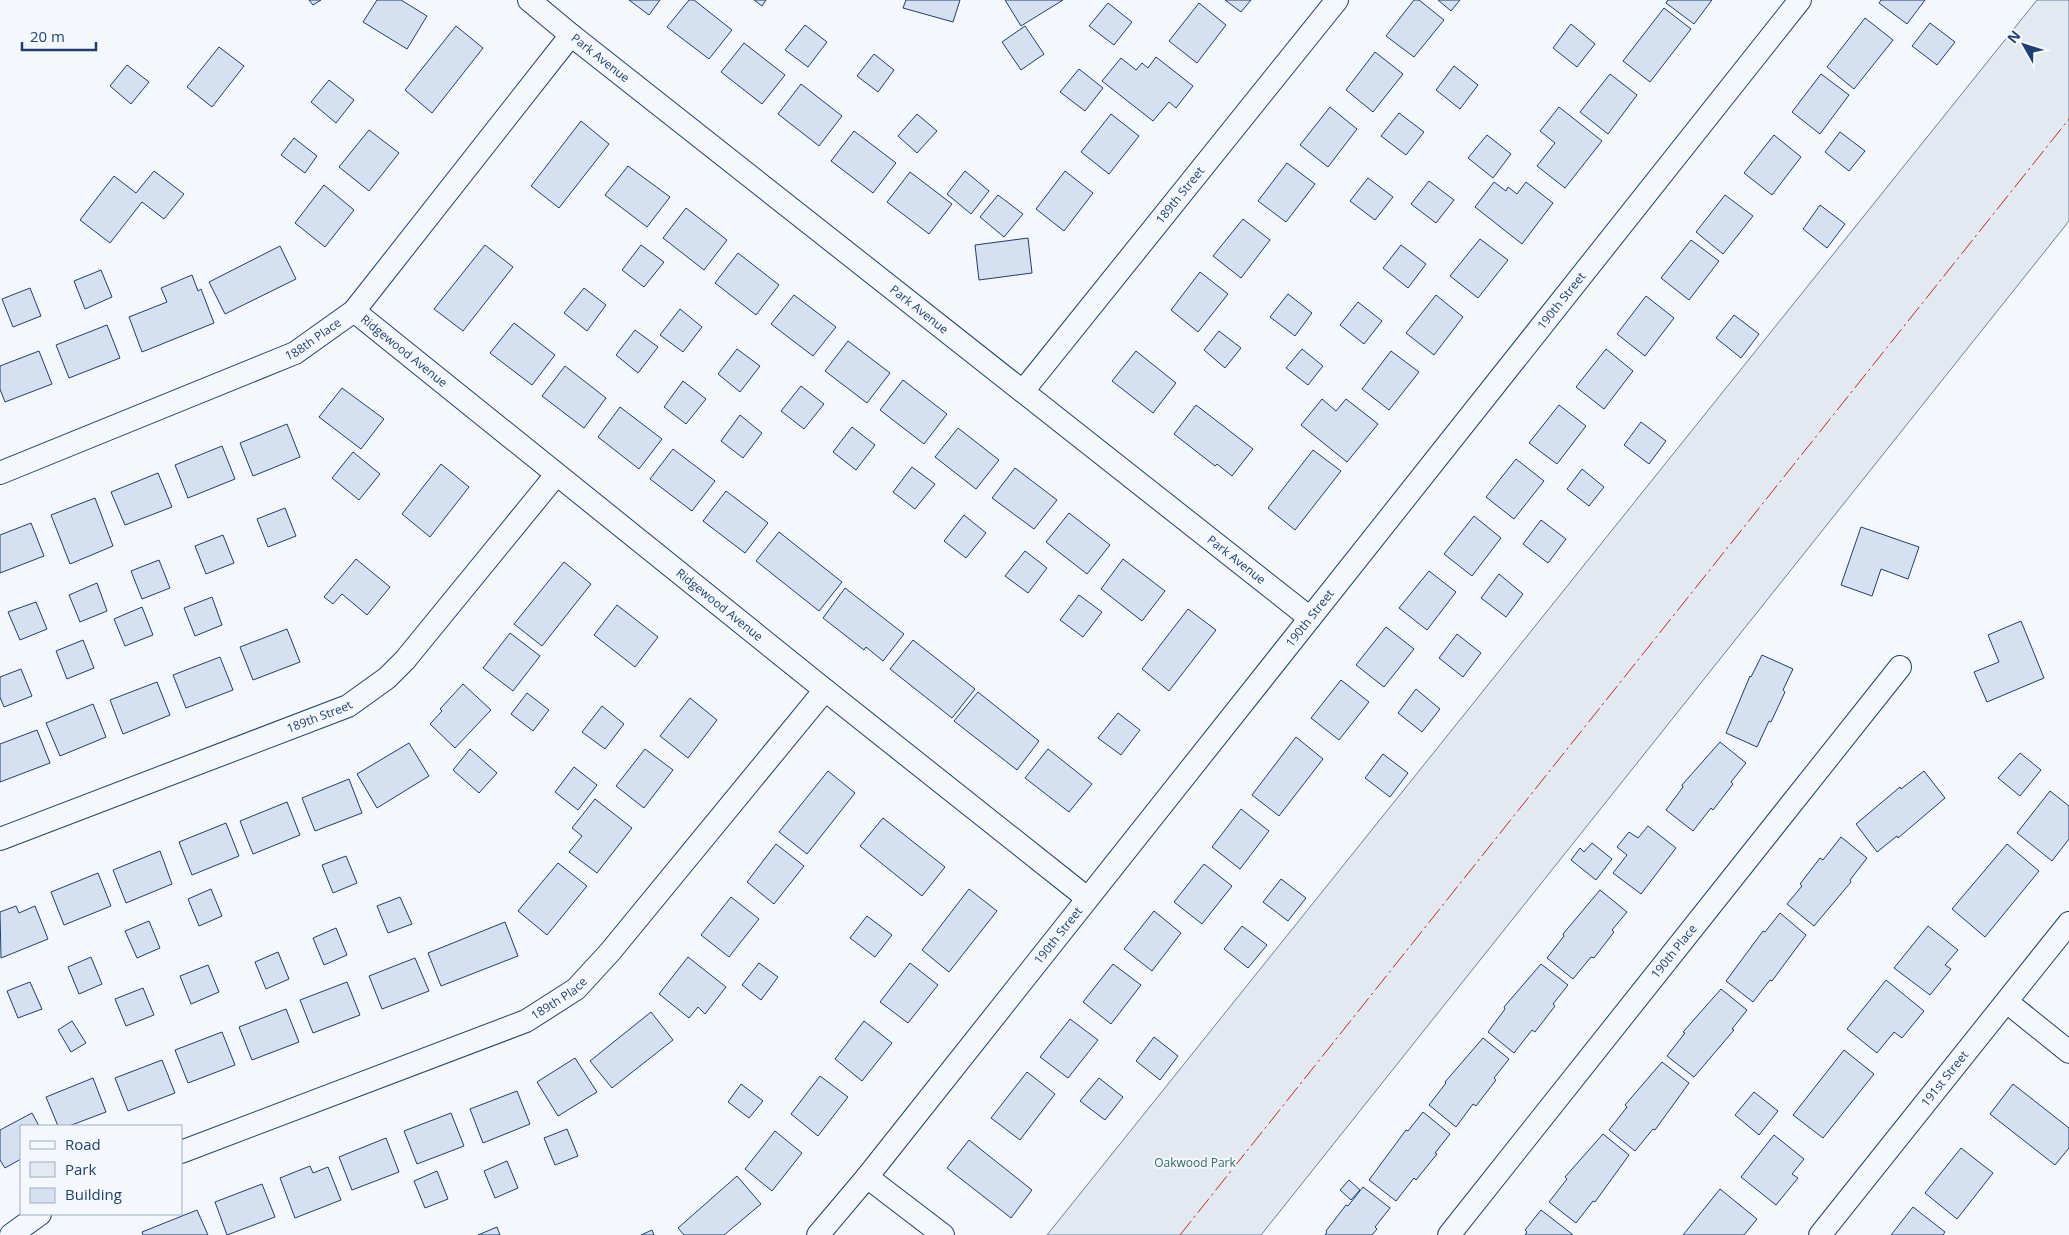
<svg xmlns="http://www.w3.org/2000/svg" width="2069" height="1235" font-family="'Open Sans',sans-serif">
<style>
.green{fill:#e3e9f0;stroke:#687fa3}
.building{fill:#d5e0f0;stroke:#1d3f73}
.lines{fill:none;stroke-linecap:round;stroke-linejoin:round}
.minor-casing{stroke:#1d3f73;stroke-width:24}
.minor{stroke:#f4f7fb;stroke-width:22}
.power{stroke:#c62828;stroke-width:1;stroke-dasharray:18 4 2.5 4;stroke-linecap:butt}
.labels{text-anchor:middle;stroke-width:4;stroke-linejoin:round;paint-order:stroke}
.street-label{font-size:12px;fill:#1d3f73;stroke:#f4f7fb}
.park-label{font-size:12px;fill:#2c6c60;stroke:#f4f7fb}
</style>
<rect width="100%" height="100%" fill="#f4f7fb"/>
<!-- green -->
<polygon class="green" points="2037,0 2069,0 2069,221 1261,1235 1047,1235"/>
<!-- building -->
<g class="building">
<polygon points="309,0 321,0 313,5"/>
<polygon points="377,0 401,0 427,16 407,49 363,22"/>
<polygon points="629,0 660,0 649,15"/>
<polygon points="689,0 694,0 732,30 709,59 667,27"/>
<polygon points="754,0 766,0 762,6"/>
<polygon points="906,0 960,0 953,22 903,8"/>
<polygon points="1005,0 1063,0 1021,26"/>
<polygon points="1225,0 1251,0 1241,12"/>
<polygon points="1414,0 1419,0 1444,20 1414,57 1386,36"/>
<polygon points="1438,0 1460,0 1451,11"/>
<polygon points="1668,0 1712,0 1694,24 1666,3"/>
<polygon points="1881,0 1925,0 1907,24 1879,3"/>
<polygon points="1108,3 1132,22 1114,45 1089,26"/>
<polygon points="1199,3 1226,25 1197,63 1169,41"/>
<polygon points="1664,8 1691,29 1650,82 1623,61"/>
<polygon points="1865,18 1893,40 1854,89 1827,67"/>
<polygon points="1930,23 1955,42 1937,65 1912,46"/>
<polygon points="1571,24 1595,44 1577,67 1553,48"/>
<polygon points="805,25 827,42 808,67 785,50"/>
<polygon points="456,26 483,48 432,113 405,90"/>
<polygon points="1025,26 1044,54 1021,70 1002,42"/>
<polygon points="744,43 785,75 762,104 721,72"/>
<polygon points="219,47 244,66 212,107 187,87"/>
<polygon points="1375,52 1403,74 1373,112 1346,90"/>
<polygon points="874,54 894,70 878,92 857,76"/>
<polygon points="1156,57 1193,86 1176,108 1169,102 1153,121 1102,81 1121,58 1136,70 1142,63 1148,68"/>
<polygon points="127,65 149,82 131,104 110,86"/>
<polygon points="1454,66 1478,85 1460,109 1436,90"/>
<polygon points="1079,69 1103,88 1085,111 1060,92"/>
<polygon points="1610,74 1637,95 1608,134 1580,112"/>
<polygon points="1821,74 1849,95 1820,134 1792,112"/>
<polygon points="329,80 354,100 336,123 311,102"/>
<polygon points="801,84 842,116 819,146 778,114"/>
<polygon points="1330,107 1357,129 1328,167 1300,145"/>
<polygon points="1559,107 1602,141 1565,188 1537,166 1555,143 1540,131"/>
<polygon points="1399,113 1424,132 1406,155 1381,136"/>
<polygon points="917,114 937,131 917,153 898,136"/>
<polygon points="1111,114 1139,136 1109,174 1081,152"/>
<polygon points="581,121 609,144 559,208 531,186"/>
<polygon points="369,130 399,153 369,191 339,167"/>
<polygon points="854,131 896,163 873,193 831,161"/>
<polygon points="1840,132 1865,151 1849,171 1825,152"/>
<polygon points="1487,135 1511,154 1493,178 1468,158"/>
<polygon points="1774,135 1801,157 1772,195 1744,173"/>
<polygon points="294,138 317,156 305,173 281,155"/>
<polygon points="1287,163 1315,184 1286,222 1258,201"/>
<polygon points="628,166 670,197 647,227 605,195"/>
<polygon points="154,171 184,194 164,219 142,202 110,243 80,220 114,176 136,193"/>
<polygon points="965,171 989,191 971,214 947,194"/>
<polygon points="1065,171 1093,193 1064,231 1036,209"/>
<polygon points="910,172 952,204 929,234 887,202"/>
<polygon points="1368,178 1393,197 1375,220 1350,201"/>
<polygon points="1429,181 1454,200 1436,223 1411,204"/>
<polygon points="1494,182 1506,191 1508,187 1517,194 1526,182 1553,203 1522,244 1475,207"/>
<polygon points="324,185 354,210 325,247 295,223"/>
<polygon points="998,195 1023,214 1004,237 980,217"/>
<polygon points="1725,195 1753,216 1723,254 1696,232"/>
<polygon points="1820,205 1845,224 1827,248 1803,229"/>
<polygon points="686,208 727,240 704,270 663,238"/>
<polygon points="1243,219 1270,240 1241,278 1213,256"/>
<polygon points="1028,238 1032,273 979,280 975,245"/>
<polygon points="1480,239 1508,260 1478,298 1450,276"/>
<polygon points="1691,240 1719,261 1689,300 1661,278"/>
<polygon points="485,245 513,267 463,331 434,309"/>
<polygon points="641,245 664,262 644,287 622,270"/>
<polygon points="1401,245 1426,264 1408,288 1383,268"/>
<polygon points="280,246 296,279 225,314 209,282"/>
<polygon points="738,253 779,285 756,315 715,283"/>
<polygon points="101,270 112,297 85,309 74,281"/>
<polygon points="1200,272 1228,294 1198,332 1171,310"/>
<polygon points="192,275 198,291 201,289 214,323 142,352 129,317 167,302 161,288"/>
<polygon points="30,288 41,316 13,327 2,299"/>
<polygon points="584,288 606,305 587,331 564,313"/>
<polygon points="1288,294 1312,313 1295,336 1270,317"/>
<polygon points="794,295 836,327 813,356 771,324"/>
<polygon points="1436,295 1463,317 1434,355 1406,333"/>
<polygon points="1646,296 1674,318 1645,356 1617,334"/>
<polygon points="1358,302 1382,321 1364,344 1340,325"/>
<polygon points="680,309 702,327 683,352 660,335"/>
<polygon points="1734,315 1759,334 1741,358 1716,338"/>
<polygon points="514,323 555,355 532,385 490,353"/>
<polygon points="107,325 120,358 69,378 56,345"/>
<polygon points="635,330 658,347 638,373 616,355"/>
<polygon points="1219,331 1241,348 1225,368 1204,350"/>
<polygon points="848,341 890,373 867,403 825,371"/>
<polygon points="737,349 760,366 740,392 718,374"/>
<polygon points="1302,349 1323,366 1308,385 1286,368"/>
<polygon points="1606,349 1633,371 1604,409 1576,387"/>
<polygon points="39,351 52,384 5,402 0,389 0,366"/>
<polygon points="1136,351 1176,383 1153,413 1112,381"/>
<polygon points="1391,351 1419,372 1389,410 1362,389"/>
<polygon points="565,366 606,398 584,428 542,396"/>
<polygon points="903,380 947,414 924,444 880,410"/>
<polygon points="683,381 706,399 686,424 664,407"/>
<polygon points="801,386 824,404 804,429 781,411"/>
<polygon points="342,388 384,419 361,449 319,417"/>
<polygon points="1322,399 1336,411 1346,399 1378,424 1347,462 1301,425"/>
<polygon points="1196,405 1253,449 1232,476 1217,464 1215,466 1174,434"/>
<polygon points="1559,405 1586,426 1557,464 1529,443"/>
<polygon points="620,407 662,439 639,469 598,437"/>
<polygon points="740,415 762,433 743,458 721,441"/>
<polygon points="1641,422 1666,441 1649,464 1624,445"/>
<polygon points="287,424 300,457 253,476 240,443"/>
<polygon points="852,427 875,445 856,470 833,452"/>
<polygon points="958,428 999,460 976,489 935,457"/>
<polygon points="222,446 235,479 188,498 175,465"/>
<polygon points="673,449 715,481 692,511 650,479"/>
<polygon points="1313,450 1341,471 1295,530 1268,508"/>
<polygon points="353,452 380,474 359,500 332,478"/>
<polygon points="1516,459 1544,481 1514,519 1486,497"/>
<polygon points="441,464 469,487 430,537 402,514"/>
<polygon points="912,467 935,484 915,509 893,492"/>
<polygon points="1015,468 1057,500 1034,529 992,498"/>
<polygon points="1582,469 1604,487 1589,506 1567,489"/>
<polygon points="158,473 172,507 125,525 111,492"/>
<polygon points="726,491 768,523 745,553 703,521"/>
<polygon points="95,498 113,546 70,564 51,515"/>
<polygon points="285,508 296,536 268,547 257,519"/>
<polygon points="1069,513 1110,545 1087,574 1046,542"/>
<polygon points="964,515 986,533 966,558 944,541"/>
<polygon points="1474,516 1501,538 1472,576 1444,554"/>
<polygon points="1541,520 1566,539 1548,563 1523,544"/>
<polygon points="31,523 44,556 0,573 0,535"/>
<polygon points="1861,527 1919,547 1908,579 1881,569 1872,596 1841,585"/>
<polygon points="779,532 842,582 819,611 756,561"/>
<polygon points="223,535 234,563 206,574 195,546"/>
<polygon points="1025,551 1047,568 1028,593 1005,576"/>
<polygon points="356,559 390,587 367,615 342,594 333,604 324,597"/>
<polygon points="1123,559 1165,591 1142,621 1101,589"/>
<polygon points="159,560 170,588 142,599 131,571"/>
<polygon points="564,562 591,584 542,646 514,624"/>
<polygon points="1429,571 1456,592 1427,630 1399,608"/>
<polygon points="1499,574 1523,594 1506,617 1481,598"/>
<polygon points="97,583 107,611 80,622 69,595"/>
<polygon points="845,588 904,634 883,661 866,647 864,650 823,618"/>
<polygon points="1079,595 1102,612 1083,637 1060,620"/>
<polygon points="212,597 222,625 195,636 184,608"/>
<polygon points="36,602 47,629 20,640 8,612"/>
<polygon points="617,605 658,637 635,667 594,635"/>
<polygon points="142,607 153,635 125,646 114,619"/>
<polygon points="1188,609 1216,630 1169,691 1142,669"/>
<polygon points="2021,621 2044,678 1987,702 1974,672 1999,662 1988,635"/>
<polygon points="1386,627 1414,649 1384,687 1356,665"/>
<polygon points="287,629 300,662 253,680 240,647"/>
<polygon points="510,633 540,656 513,691 483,668"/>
<polygon points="1457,634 1481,653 1463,677 1439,658"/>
<polygon points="83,640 94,668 67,679 56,651"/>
<polygon points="913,640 975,689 952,718 890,669"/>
<polygon points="1762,655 1793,669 1783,690 1785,692 1771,722 1769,721 1757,747 1726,733 1750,676 1751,677"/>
<polygon points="220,657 233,690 186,708 173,675"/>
<polygon points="21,669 32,696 4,707 0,697 0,677"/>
<polygon points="1341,680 1369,702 1339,740 1311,718"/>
<polygon points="157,682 170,715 123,734 110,700"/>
<polygon points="463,684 491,710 455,748 430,724 442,711 440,709"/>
<polygon points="1416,689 1440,709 1422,732 1398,713"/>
<polygon points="978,692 1039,741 1017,770 954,721"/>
<polygon points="527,693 549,710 533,731 511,714"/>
<polygon points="690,698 717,720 688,758 660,736"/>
<polygon points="93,704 106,737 60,756 46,723"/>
<polygon points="602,706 624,724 605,749 582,732"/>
<polygon points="1118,713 1140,730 1121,755 1098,738"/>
<polygon points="37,730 50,763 0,782 0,744"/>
<polygon points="1296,737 1323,759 1279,816 1252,795"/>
<polygon points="1720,742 1746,763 1731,782 1733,784 1713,810 1711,808 1693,831 1666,810 1683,787 1682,785"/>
<polygon points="409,743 429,776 377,808 357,774"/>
<polygon points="470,749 497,773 479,793 453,770"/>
<polygon points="645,749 673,770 644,808 616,786"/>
<polygon points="1048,749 1092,784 1069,812 1025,778"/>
<polygon points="2020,753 2041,770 2020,796 1998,778"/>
<polygon points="1383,754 1408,773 1390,797 1365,778"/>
<polygon points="574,767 597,785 578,810 555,792"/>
<polygon points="828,771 855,793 807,854 779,832"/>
<polygon points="1924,771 1945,798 1898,838 1897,836 1877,852 1856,824 1900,787 1901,789"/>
<polygon points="349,779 362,813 315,831 302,798"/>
<polygon points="2050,791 2069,806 2069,839 2052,861 2017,833"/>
<polygon points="595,799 632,828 597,873 569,852 582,836 572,828"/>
<polygon points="287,802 300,835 253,854 240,821"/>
<polygon points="1241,809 1269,831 1240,869 1212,847"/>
<polygon points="883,818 945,867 922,896 860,846"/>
<polygon points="226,823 239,856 192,875 179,842"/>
<polygon points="1648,826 1676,848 1641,894 1613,873 1627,855 1617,847 1629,832 1638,838"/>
<polygon points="1841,837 1867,858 1850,880 1851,882 1814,926 1787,904 1802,886 1800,884 1820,858 1823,860"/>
<polygon points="1592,843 1612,859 1596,880 1571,860 1580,848 1584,852"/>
<polygon points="776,844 804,866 774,904 747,882"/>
<polygon points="2007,844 2039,871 1985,937 1952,909"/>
<polygon points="160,851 172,884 126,903 113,870"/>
<polygon points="346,856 357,883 333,893 322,865"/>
<polygon points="558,863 587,886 547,935 518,911"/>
<polygon points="1204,864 1232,886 1202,924 1174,902"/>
<polygon points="98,873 111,906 64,925 51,892"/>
<polygon points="1281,879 1306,898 1288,921 1263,902"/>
<polygon points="211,889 222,916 199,926 188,899"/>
<polygon points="969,889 997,911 949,972 922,950"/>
<polygon points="1600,890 1627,912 1612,930 1614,932 1594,958 1591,957 1573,979 1547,958 1564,936 1563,934"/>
<polygon points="400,897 412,924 388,933 377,906"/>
<polygon points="731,897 759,919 729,957 701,935"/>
<polygon points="16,906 19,913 35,906 48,939 1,958 0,912"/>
<polygon points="1154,911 1181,933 1152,971 1124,949"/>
<polygon points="1780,913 1806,935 1772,981 1770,980 1753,1002 1726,981 1763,931 1765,932"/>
<polygon points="867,916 892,935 875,957 850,938"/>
<polygon points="149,921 160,948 137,958 125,931"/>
<polygon points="505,922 518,956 441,986 428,953"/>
<polygon points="1242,926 1267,945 1248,968 1224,949"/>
<polygon points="1928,926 1958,950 1945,965 1951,969 1930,995 1894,968"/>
<polygon points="336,928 347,955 324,965 313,938"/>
<polygon points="278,952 289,979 266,989 255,962"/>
<polygon points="91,957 102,984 79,994 68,967"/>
<polygon points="688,957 726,987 705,1014 698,1007 689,1018 659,994"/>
<polygon points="415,958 429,991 382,1009 369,976"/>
<polygon points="759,963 778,977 761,1000 742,985"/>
<polygon points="910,963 938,985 908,1023 880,1002"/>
<polygon points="1113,964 1141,985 1111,1024 1083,1002"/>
<polygon points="1541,964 1568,985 1553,1004 1555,1006 1535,1032 1532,1030 1514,1053 1488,1032 1505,1009 1504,1007"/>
<polygon points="208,965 219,992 191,1004 180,976"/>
<polygon points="1886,980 1924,1011 1902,1038 1894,1032 1877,1053 1847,1029"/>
<polygon points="30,982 42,1009 18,1018 7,991"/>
<polygon points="347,982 360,1015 313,1033 300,1000"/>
<polygon points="143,988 154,1015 126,1026 115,999"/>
<polygon points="1721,989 1747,1010 1732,1029 1734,1030 1694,1077 1667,1056 1685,1033 1683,1032"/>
<polygon points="286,1009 299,1042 252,1060 239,1027"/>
<polygon points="651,1012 673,1040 612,1088 590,1061"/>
<polygon points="1070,1019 1098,1040 1068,1078 1040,1057"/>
<polygon points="72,1021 86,1043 71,1052 58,1030"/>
<polygon points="864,1021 892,1043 862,1081 835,1059"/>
<polygon points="222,1032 235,1065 188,1083 175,1050"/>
<polygon points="1154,1037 1178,1056 1160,1080 1136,1061"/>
<polygon points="1483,1038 1509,1059 1494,1078 1496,1080 1476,1106 1473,1104 1456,1127 1429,1105 1446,1083 1445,1082"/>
<polygon points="1844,1050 1874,1074 1823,1138 1793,1115"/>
<polygon points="575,1058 597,1092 558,1116 537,1082"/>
<polygon points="162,1060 175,1093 128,1111 115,1078"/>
<polygon points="1662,1062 1689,1083 1655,1130 1653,1129 1635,1151 1609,1130 1627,1107 1625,1105"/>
<polygon points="1027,1072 1055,1094 1020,1140 991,1118"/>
<polygon points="820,1076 848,1097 818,1136 791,1114"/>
<polygon points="93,1078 106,1112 69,1126 58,1126 46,1097"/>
<polygon points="1099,1078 1123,1097 1105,1120 1080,1101"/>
<polygon points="741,1084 763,1101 749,1118 728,1102"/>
<polygon points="2013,1084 2069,1128 2069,1148 2055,1165 1990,1114"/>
<polygon points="517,1091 530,1124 483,1143 470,1109"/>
<polygon points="1754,1092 1778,1111 1759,1135 1735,1115"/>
<polygon points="1423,1112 1450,1134 1435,1153 1437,1154 1416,1180 1414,1178 1396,1201 1369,1180 1406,1130 1408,1131"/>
<polygon points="32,1113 39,1126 21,1126 21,1159 5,1168 0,1160 0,1130"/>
<polygon points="451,1113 464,1146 417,1164 404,1131"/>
<polygon points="567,1129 578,1156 555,1165 544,1138"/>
<polygon points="775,1131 802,1153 772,1191 745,1169"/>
<polygon points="1603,1134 1629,1155 1595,1202 1593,1201 1576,1223 1549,1202 1567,1179 1565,1177"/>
<polygon points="1774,1135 1804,1159 1792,1174 1798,1178 1776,1205 1741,1177"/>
<polygon points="386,1138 399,1172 352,1190 339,1157"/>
<polygon points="969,1140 1032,1190 1011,1218 947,1168"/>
<polygon points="1961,1148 1993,1173 1957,1219 1925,1193"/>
<polygon points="507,1161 518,1188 495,1198 484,1171"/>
<polygon points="310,1166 313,1173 328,1167 341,1200 295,1218 280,1178"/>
<polygon points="437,1171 448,1199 425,1208 414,1181"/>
<polygon points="737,1176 761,1204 724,1235 684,1235 678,1228"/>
<polygon points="1349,1180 1360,1190 1351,1200 1340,1190"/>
<polygon points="262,1184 275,1217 227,1235 215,1202"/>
<polygon points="1363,1187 1390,1208 1375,1227 1377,1229 1372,1235 1325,1235 1327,1232 1326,1231 1346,1205 1348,1206"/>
<polygon points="1720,1189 1757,1219 1744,1235 1683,1235"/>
<polygon points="1913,1207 1945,1232 1943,1235 1891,1235"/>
<polygon points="197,1210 208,1235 143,1235 142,1232"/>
<polygon points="1541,1210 1572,1234 1572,1235 1525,1235 1527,1232 1525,1230"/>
<polygon points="497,1227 500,1235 478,1235"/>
<polygon points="652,1230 654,1235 641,1235"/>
</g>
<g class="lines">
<!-- minor casing -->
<g class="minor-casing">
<g id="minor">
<path id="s1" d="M529,0L571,35L1310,618"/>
<path id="s2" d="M354,311L825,690L1087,898"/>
<path id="s3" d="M1023,391L1337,0"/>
<path id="s4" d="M0,473L295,353L354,311L571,35"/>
<path id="s5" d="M0,839L348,706L387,678L405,660L556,475"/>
<polyline points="2007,1002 2069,1052"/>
<path id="s6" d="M181,1152L526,1021L576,989L610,952L825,690"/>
<polyline points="867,1177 943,1235"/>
<polyline points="11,1235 40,1214"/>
<path id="s7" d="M818,1235L867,1177L1800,0"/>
<path id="s8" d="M1449,1235L1900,667"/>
<path id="s9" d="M1820,1235L2069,923"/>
</g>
</g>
<!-- minor -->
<use href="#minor" class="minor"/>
<!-- power -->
<polyline class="power" points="1180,1235 2069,119"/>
</g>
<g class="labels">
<!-- street labels -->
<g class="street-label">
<text dy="4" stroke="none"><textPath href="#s1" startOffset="92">Park Avenue</textPath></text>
<text dy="4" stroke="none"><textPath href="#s3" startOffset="251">189th Street</textPath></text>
<text dy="4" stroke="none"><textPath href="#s7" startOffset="1194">190th Street</textPath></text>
<text dy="4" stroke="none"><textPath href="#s1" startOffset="498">Park Avenue</textPath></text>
<text dy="4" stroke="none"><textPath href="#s4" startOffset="341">188th Place</textPath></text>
<text dy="4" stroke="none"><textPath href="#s2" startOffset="64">Ridgewood Avenue</textPath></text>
<text dy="4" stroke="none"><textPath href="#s1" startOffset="902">Park Avenue</textPath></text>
<text dy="4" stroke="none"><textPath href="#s2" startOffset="469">Ridgewood Avenue</textPath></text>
<text dy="4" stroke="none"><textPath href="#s7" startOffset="789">190th Street</textPath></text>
<text dy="4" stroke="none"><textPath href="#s5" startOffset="342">189th Street</textPath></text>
<text dy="4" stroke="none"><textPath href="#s7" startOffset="384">190th Street</textPath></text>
<text dy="4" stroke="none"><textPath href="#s8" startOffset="362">190th Place</textPath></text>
<text dy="4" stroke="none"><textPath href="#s6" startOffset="409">189th Place</textPath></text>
<text dy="4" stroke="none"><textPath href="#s9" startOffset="200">191st Street</textPath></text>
</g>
<!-- park labels -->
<g class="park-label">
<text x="1195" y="1167">Oakwood Park</text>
</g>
</g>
<!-- legend -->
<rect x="20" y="1125" width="162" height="90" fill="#f4f7fb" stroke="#9eadc5"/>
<rect x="30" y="1141" width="25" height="8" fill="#f4f7fb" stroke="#9eadc5"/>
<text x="65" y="1150" font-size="15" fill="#1d3f73">Road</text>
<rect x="30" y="1162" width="25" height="15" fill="#e3e9f0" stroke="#9eadc5"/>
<text x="65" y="1175" font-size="15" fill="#1d3f73">Park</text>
<rect x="30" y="1188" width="25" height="15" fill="#d5e0f0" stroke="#9eadc5"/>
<text x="65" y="1200" font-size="15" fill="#1d3f73">Building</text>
<!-- north arrow -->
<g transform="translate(2024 45) rotate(309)" stroke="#f4f7fb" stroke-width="4" paint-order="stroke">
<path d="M0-4L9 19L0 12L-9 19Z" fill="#1d3f73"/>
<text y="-8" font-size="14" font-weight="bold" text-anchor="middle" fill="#1d3f73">N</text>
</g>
<!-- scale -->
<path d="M22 42v8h74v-8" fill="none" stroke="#1d3f73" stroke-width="2.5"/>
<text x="30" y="42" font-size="15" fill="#1d3f73" stroke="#f4f7fb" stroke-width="4" paint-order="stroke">20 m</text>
</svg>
